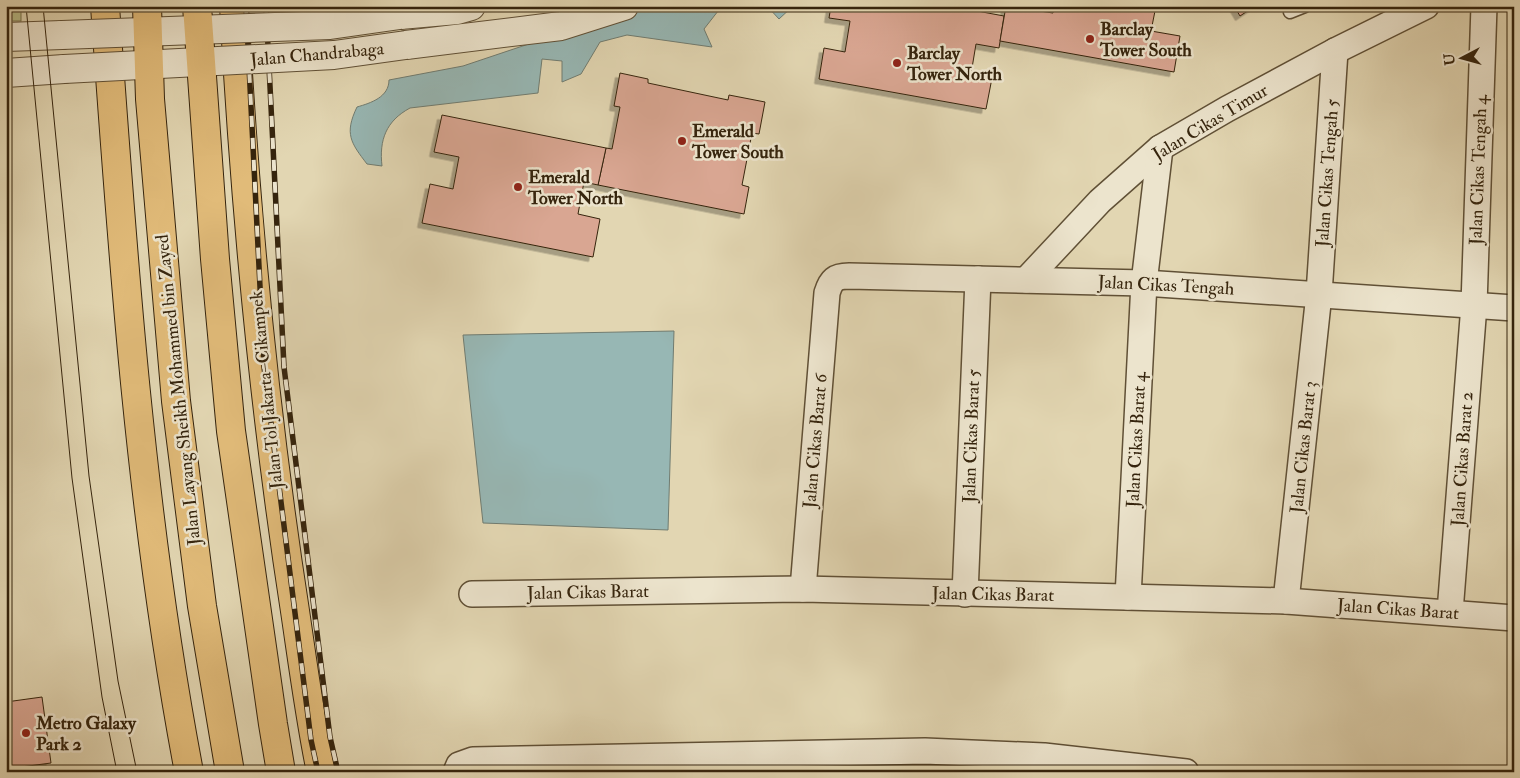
<svg xmlns="http://www.w3.org/2000/svg" width="1520" height="778" font-family="'IM FELL Double Pica',serif">
<style>
.green{fill:#b9bc88;stroke:#77704a}
.water{fill:#97b7b4;stroke:#707c71}
.building{fill:#d9a692;stroke:#35240d;filter:url(#shadow)}
.lines{fill:none;stroke-linecap:round;stroke-linejoin:round}
.service-casing{stroke:#605036;stroke-width:15}
.minor-casing{stroke:#605036;stroke-width:28}
.tertiary-casing{stroke:#605036;stroke-width:30}
.motorway-casing{stroke:#35240d;stroke-width:30}
.service{stroke:#ece4cd;stroke-width:12}
.minor{stroke:#ece4cd;stroke-width:25}
.tertiary{stroke:#ece4cd;stroke-width:28}
.motorway{stroke:#e1bb79;stroke-width:28}
.tram{stroke:#35240d;stroke-width:1}
.rail-casing{stroke:#35240d;stroke-width:5.5}
.rail{stroke:#ece4cd;stroke-width:4;stroke-dasharray:11;stroke-linecap:butt}
.tertiary-bridge-casing{stroke:#605036;stroke-width:30;stroke-linecap:butt}
.motorway-bridge-casing{stroke:#35240d;stroke-width:30;stroke-linecap:butt}
.tertiary-bridge{stroke:#ece4cd;stroke-width:28}
.motorway-bridge{stroke:#e1bb79;stroke-width:28}
.poi-dot{fill:#8f2418;stroke:#ece4cd;stroke-width:2}
.labels{text-anchor:middle;stroke-width:5;stroke-linejoin:round;paint-order:stroke}
.poi-label{font-size:18px;font-weight:bold;fill:#35240d;stroke:#ece4cd;text-anchor:start}
.street-label{font-size:18px;fill:#35240d;stroke:#ece4cd}
</style>
<defs>
<filter id="shadow"><feDropShadow dx="-4.5" dy="4.5" stdDeviation="0" flood-color="#0004"/></filter>
</defs>
<rect width="100%" height="100%" fill="#e2d6b2"/>
<filter id="stains"><feTurbulence type="fractalNoise" baseFrequency=".004" numOctaves="4"/><feColorMatrix values="0 0 0 0 .2 0 0 0 0 .09 0 0 0 0 .02 0 0 0 .5 -.17"/></filter>
<radialGradient id="worn" r=".72"><stop offset=".6" stop-color="#630" stop-opacity="0"/><stop offset="1" stop-color="#630" stop-opacity=".3"/></radialGradient>
<!-- green -->
<rect class="green" x="6" y="6" width="15" height="15"/>
<!-- water -->
<g class="water">
<path d="M642,6H722L704,29L712,47L627,35L600,42L581,74L562,82V61L542,59L538,93L410,108C386,121 379,140 382,166L367,164C351,143 344,134 357,107C371,103 389,97 389,80L463,66Z"/>
<polygon points="767,6 793,6 779,19"/>
<polygon points="674,331 668,530 483,523 463,335"/>
</g>
<!-- building -->
<g class="building">
<polygon points="831,6 950,6 1004,16 999,48 976,44 971,74 992,78 986,109 819,79 824,48 845,52 850,21 829,18"/>
<polygon points="1006,6 1053,13 1054,6 1156,6 1151,31 1180,36 1174,72 1000,41"/>
<polygon points="1234,6 1255,6 1240,16"/>
<polygon points="620,73 648,79 648,83 728,100 729,95 765,102 759,134 752,133 742,185 749,187 744,214 598,185 606,148 612,149 620,107 614,106"/>
<polygon points="442,115 606,148 598,185 584,182 578,214 600,219 593,257 422,223 430,184 453,189 459,157 434,152"/>
<polygon points="42,697 51,763 6,769 6,702"/>
</g>
<g class="lines">
<!-- service casing -->
<g class="service-casing">
<polyline id="service" points="1290,12 1305,6"/>
</g>
<!-- minor casing -->
<g class="minor-casing">
<g id="minor">
<polyline points="1026,280 1100,201 1160,148 1227,109 1335,51 1426,6"/>
<path d="M803,589L827,293C831,280 835,276 849,276L1144,283L1514,308"/>
<polyline points="472,594 803,589 1286,601 1514,618"/>
<polyline points="965,594 978,279"/>
<polyline points="1128,597 1144,283 1160,148"/>
<polyline points="1286,601 1319,294 1335,51"/>
<polyline points="1450,612 1474,305 1484,6"/>
<polyline points="456,772 459,765 473,760 925,751 1044,756 1186,772"/>
</g>
</g>
<!-- tertiary casing -->
<g class="tertiary-casing">
<g id="tertiary">
<polyline points="400,15 457,10 471,6"/>
<polyline points="6,37 62,35"/>
<polyline points="406,45 561,26 624,6"/>
<polyline points="6,73 64,69"/>
</g>
</g>
<!-- motorway casing -->
<g class="motorway-casing">
<g id="motorway">
<path d="M105,6C123,262 141,519 189,772"/>
<path d="M234,6C245,209 264,411 295,611C303,665 310,719 321,772"/>
</g>
</g>
<!-- service -->
<use href="#service" class="service"/>
<!-- minor -->
<use href="#minor" class="minor"/>
<!-- tertiary -->
<use href="#tertiary" class="tertiary"/>
<!-- motorway -->
<use href="#motorway" class="motorway"/>
<!-- tram -->
<g class="tram">
<polyline points="26,6 72,478 102,697 117,772"/>
<polyline points="43,6 89,476 118,681 137,772"/>
</g>
<!-- rail casing -->
<g class="rail-casing">
<g id="rail">
<polyline points="246,6 264,367 311,740 318,772"/>
<polyline points="266,6 284,367 330,737 338,772"/>
</g>
</g>
<!-- rail -->
<use href="#rail" class="rail"/>
<!-- tertiary-bridge casing -->
<g class="tertiary-bridge-casing">
<g id="tertiary-bridge">
<polyline points="62,35 330,25 400,15"/>
<polyline points="64,69 334,55 406,45"/>
</g>
</g>
<!-- motorway-bridge casing -->
<g class="motorway-bridge-casing">
<g id="motorway-bridge">
<polyline points="147,6 150,99 176,401 202,606 230,772"/>
<polyline points="197,6 215,259 231,431 273,724 281,772"/>
</g>
</g>
<!-- tertiary-bridge -->
<use href="#tertiary-bridge" class="tertiary-bridge"/>
<!-- motorway-bridge -->
<use href="#motorway-bridge" class="motorway-bridge"/>
</g>
<!-- markers -->
<g class="poi-dot">
<circle cx="1090" cy="39" r="5"/>
<circle cx="897" cy="63" r="5"/>
<circle cx="682" cy="141" r="5"/>
<circle cx="518" cy="187" r="5"/>
<circle cx="26" cy="733" r="5"/>
</g>
<g class="labels">
<!-- poi labels -->
<g class="poi-label">
<text x="1100" y="35">Barclay<tspan x="1100" dy="21">Tower South</tspan></text>
<text x="907" y="59">Barclay<tspan x="907" dy="21">Tower North</tspan></text>
<text x="692" y="137">Emerald<tspan x="692" dy="21">Tower South</tspan></text>
<text x="528" y="183">Emerald<tspan x="528" dy="21">Tower North</tspan></text>
<text x="36" y="729">Metro Galaxy<tspan x="36" dy="21">Park 2</tspan></text>
</g>
<!-- street labels -->
<g class="street-label">
<text transform="translate(317 54) rotate(-5)" y="6">Jalan Chandrabaga</text>
<text transform="translate(1210 122) rotate(-31)" y="6">Jalan Cikas Timur</text>
<text transform="translate(1478 170) rotate(-88)" y="6">Jalan Cikas Tengah 4</text>
<text transform="translate(1327 173) rotate(-86)" y="6">Jalan Cikas Tengah 5</text>
<text transform="translate(1166 285) rotate(3)" y="6">Jalan Cikas Tengah</text>
<text transform="translate(178 390) rotate(-96)" y="6">Jalan Layang Sheikh Mohammed bin Zayed</text>
<text transform="translate(266 390) rotate(-96)" y="6">Jalan Tol Jakarta–Cikampek</text>
<text transform="translate(971 436) rotate(-88)" y="6">Jalan Cikas Barat 5</text>
<text transform="translate(1136 440) rotate(-87)" y="6">Jalan Cikas Barat 4</text>
<text transform="translate(815 441) rotate(-85)" y="6">Jalan Cikas Barat 6</text>
<text transform="translate(1303 447) rotate(-84)" y="6">Jalan Cikas Barat 3</text>
<text transform="translate(1462 459) rotate(-86)" y="6">Jalan Cikas Barat 2</text>
<text transform="translate(588 592) rotate(-1)" y="6">Jalan Cikas Barat</text>
<text transform="translate(993 594) rotate(1)" y="6">Jalan Cikas Barat</text>
<text transform="translate(1398 609) rotate(4)" y="6">Jalan Cikas Barat</text>
</g>
</g>
<!-- margin -->
<rect width="1520" height="778" fill="none" stroke="#e2d6b2" stroke-width="25"/>
<rect x="8" y="8" width="1505" height="763" fill="none" stroke="#35240d" stroke-width="2.5"/>
<rect x="12" y="12" width="1495" height="753" fill="none" stroke="#35240d"/>
<!-- north arrow -->
<g transform="translate(1462 58) rotate(264)" stroke="#ece4cd" stroke-width="4" paint-order="stroke">
<path d="M0-4L9 19L0 12L-9 19Z" fill="#35240d"/>
<text y="-8" font-size="14" font-weight="bold" text-anchor="middle" fill="#35240d">U</text>
</g>
<rect width="100%" height="100%" filter="url(#stains)"/>
<rect width="100%" height="100%" fill="url(#worn)"/>
</svg>
